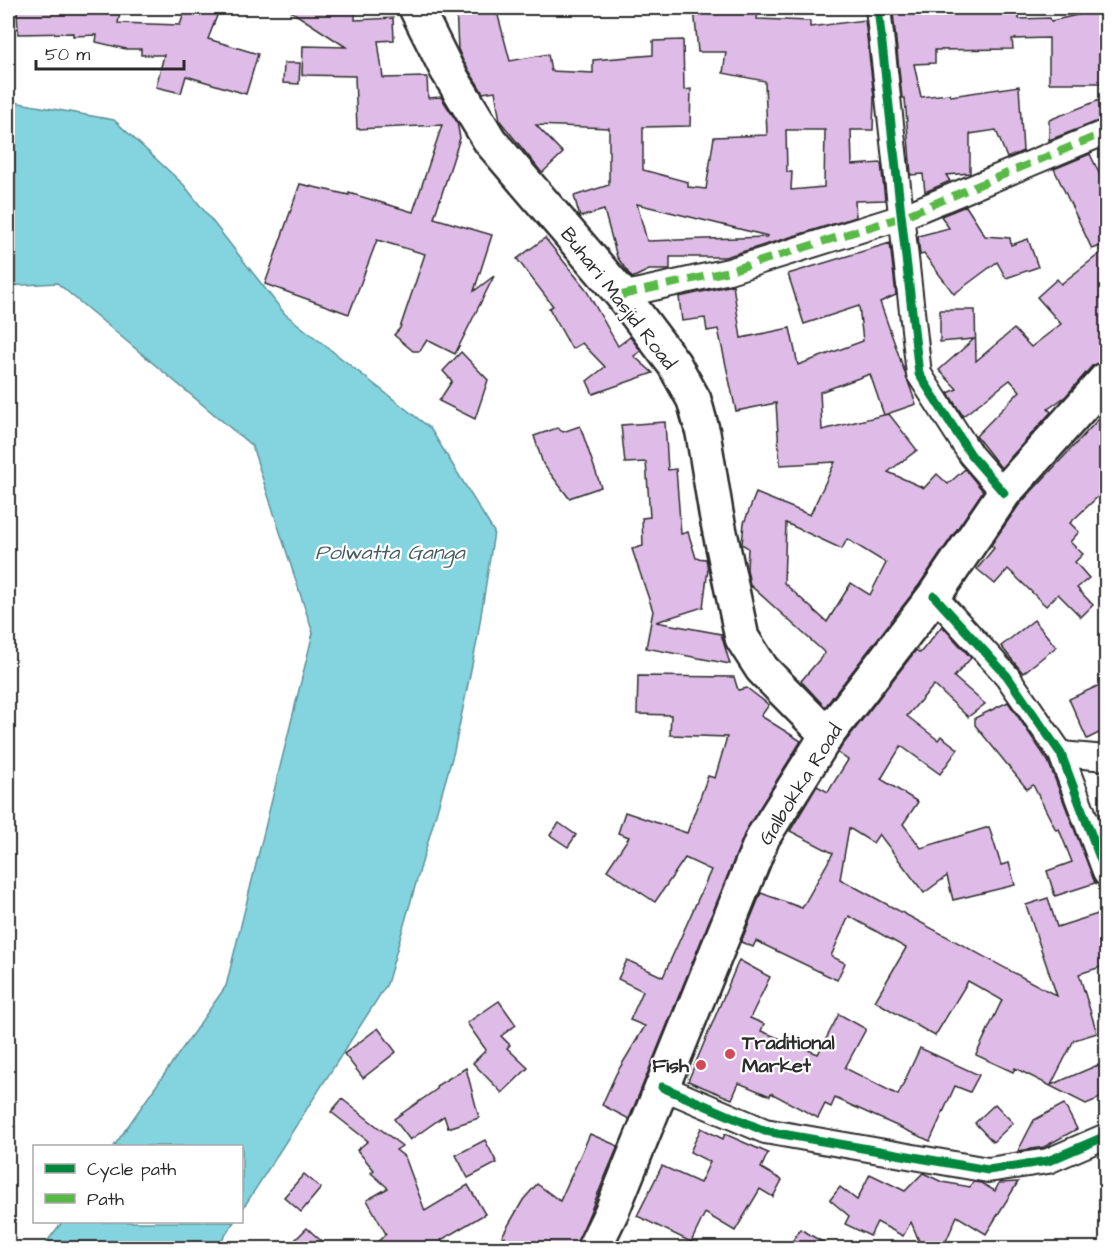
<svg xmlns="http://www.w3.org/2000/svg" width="1114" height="1256" font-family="'Architects Daughter',sans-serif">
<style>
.water{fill:#83d4df;stroke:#609097;stroke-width:1.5}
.building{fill:#dfbce7;stroke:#2b2b2b;stroke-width:1.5;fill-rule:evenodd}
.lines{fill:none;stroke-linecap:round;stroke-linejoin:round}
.street-casing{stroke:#2b2b2b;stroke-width:28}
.secondary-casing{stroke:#2b2b2b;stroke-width:38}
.primary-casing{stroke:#2b2b2b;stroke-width:38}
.street{stroke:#fff;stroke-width:24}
.secondary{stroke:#fff;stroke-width:33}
.primary{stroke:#fff;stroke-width:33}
.quiet{stroke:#58b947;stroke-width:8;stroke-dasharray:15 8;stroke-linecap:butt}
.cycleway-casing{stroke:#fff;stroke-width:13}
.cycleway{stroke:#00873e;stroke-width:9}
.poi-dot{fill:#d1495b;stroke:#fff;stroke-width:2}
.labels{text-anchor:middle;stroke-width:4.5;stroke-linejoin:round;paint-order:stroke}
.street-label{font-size:20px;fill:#2b2b2b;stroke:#fff}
.poi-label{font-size:20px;font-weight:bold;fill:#2b2b2b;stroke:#fff;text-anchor:start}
.water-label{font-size:21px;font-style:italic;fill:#455e61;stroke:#fff}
</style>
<rect width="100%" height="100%" fill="#fff"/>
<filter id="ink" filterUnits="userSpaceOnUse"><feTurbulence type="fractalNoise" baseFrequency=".0167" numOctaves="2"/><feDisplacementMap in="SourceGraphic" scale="12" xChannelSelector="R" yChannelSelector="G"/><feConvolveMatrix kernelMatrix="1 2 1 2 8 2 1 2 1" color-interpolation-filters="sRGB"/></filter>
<g filter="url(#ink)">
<!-- water -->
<g class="water">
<polygon points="8,101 114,120 184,185 285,314 430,428 494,532 477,641 454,751 387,984 242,1210 242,1146 114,1146 226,986 313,633 252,446 57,283 8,286"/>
<polygon points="62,1222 234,1222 217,1248 42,1248"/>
</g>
<!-- building -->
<g class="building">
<polygon points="17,8 121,8 118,23 180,25 186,8 220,8 208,39 258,54 246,94 186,76 181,93 156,87 164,55 141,55 141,49 126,49 96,42 97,35 73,36 73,33 18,34"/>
<polygon points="286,8 355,8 355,20 393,18 394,40 378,41 383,78 427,77 428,98 441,97 457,122 460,138 434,218 492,235 474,291 494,276 455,354 427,340 420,351 413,351 394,335 400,328 425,254 377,240 349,314 265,284 300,184 349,195 349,193 413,212 442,125 357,129 355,76 302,75 303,46 346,47"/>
<path d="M456,8H496L510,61L548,54L551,71L593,73V60L653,55V41L683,40L684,90L691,89L690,126L643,127V170L688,182V187L706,189L714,137L767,135L765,81L723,73L726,52H698L694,8L758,10L757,19L810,21V27L865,20L874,97L873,130H851L852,165L881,163L885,200L855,201L856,217L725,257H670V270H649L632,278L617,257L604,210L580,217L574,196L609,185V128L536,125L563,153L542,173L500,121L495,91L483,93L463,61L458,49ZM786,130H825L824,187L791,190L792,172H787ZM637,204L768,236L767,237L647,241Z"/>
<polygon points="909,8 930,8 930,13 984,12 984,8 1018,8 1019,19 1050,18 1051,21 1107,8 1107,83 1049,83 1049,38 1012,39 1013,49 935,50 935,63 914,64 921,97 949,94 951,96 1019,86 1023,151 1007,158 996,130 970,134 970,173 946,175 950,181 925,192 923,174 911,175 905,98 902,98 893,12 910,13"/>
<polygon points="284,63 300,63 299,84 283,83"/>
<polygon points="1107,97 1107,118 1049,140 1049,120"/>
<polygon points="1090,154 1107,190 1107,244 1092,249 1054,169"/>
<polygon points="966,206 985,236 1010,238 1011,245 1028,239 1038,267 1006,278 997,262 954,294 924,254 920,255 918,236 949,228 941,216"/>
<polygon points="545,238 585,288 618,346 630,337 641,351 634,356 653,373 593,394 587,381 605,367 582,343 572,349 549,308 553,306 517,259"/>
<path d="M890,243L896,295L880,302L916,404L884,415L889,414L917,450L888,472L924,488L937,474L948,484L965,469L983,491L919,585L825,707L801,681L825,653L750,585L747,569L748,548L742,544L744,523L756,493L810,515L835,462L780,465L776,403L736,411L718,329L707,331L705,318L682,321L679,297L733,285L741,338L790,328L798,365L863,341L859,306L804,324L788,274ZM870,374L884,415L822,430L820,392ZM786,523L842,549L847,539L886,563L870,595L851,583L827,622L784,583Z"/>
<polygon points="1107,248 1107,361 1092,366 1066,396 1048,409 1051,412 1001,468 976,436 1020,391 1010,380 963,416 948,393 957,389 939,370 974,339 940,342 940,310 975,310 976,361 1014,329 1031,347 1061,324 1037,297 1057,279 1061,284"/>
<polygon points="461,352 488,380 475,419 439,401 452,381 443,371"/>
<polygon points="1107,410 1107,488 1070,523 1079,532 1070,542 1083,554 1075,562 1089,578 1077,588 1093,605 1081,617 1058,594 1046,606 1008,569 995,584 977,569 994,548 991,545 1019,505"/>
<polygon points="665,422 668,470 676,469 681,534 688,532 696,558 706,559 708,569 703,607 656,622 721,634 730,664 646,648 653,611 632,549 643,546 642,518 650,517 646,462 625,463 621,425"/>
<polygon points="580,426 601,487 569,498 543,464 534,436 557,428 563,432"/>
<polygon points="1034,620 1056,647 1023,673 1001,646"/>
<polygon points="942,626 971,658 954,677 985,704 968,717 934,685 907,716 938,740 941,736 958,749 940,774 901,746 881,779 918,802 903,824 921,848 989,827 1001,865 1009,863 1015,885 953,900 947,876 924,893 879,834 873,843 849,828 840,879 1057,996 1026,905 1048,898 1057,927 1107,911 1107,965 1079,974 1097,1033 1074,1040 1051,1085 1098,1065 1107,1083 1107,1095 1086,1104 1015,1068 1013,1072 976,1055 1002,1000 968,981 935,1036 875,1001 906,948 849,916 831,956 845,963 837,980 756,941 753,947 741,942 761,893 802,908 833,853 790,831 817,786 828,792 848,760 838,753 842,746 916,650 920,653"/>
<polygon points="638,676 734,677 738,690 747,688 769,705 761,716 801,741 746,830 629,1119 602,1105 616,1074 645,1026 630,1020 643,991 618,979 627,960 663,977 711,870 685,858 655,902 607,870 629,837 618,833 625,812 687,833 708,776 715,778 727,737 670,735 671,715 637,714"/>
<polygon points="1102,684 1107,694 1107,729 1087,739 1069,699"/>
<polygon points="1008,702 1048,761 1095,883 1055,896 1047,871 1072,862 1059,829 1056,830 1033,785 1027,789 975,725 975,718"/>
<polygon points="559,823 576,835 568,847 550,835"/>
<polygon points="739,960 770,977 750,1018 764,1024 761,1031 818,1054 839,1014 866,1029 845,1068 898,1095 920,1048 979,1075 970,1092 955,1086 930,1141 835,1098 831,1107 825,1104 818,1118 771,1093 770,1096 739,1083 732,1099 688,1081"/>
<polygon points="499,1001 516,1025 501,1036 510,1045 507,1048 528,1068 502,1093 473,1063 486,1050 467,1023"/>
<polygon points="378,1028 396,1052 363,1078 344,1054"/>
<polygon points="466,1068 479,1118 448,1128 444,1116 410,1140 394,1119 437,1089 436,1086"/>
<polygon points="342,1099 402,1146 396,1150 405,1157 425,1211 468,1185 485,1214 441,1240 445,1248 371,1248 386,1234 367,1200 388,1188 371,1173 374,1170 357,1150 368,1141 331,1112"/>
<polygon points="995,1104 1013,1123 993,1142 975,1123"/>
<polygon points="1064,1104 1077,1129 1044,1147 1018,1151 1034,1120"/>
<polygon points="701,1128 723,1139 725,1134 768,1153 761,1168 782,1180 773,1197 760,1189 735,1231 705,1213 691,1242 637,1216 662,1166 700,1183 710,1162 690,1152"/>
<polygon points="590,1134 618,1146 575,1248 499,1248 505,1237 502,1236 523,1200 537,1184 560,1201"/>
<polygon points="485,1140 497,1163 468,1178 456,1155"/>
<polygon points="923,1173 942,1182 970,1187 973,1182 981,1183 995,1191 999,1183 1018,1182 986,1234 957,1216 943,1248 922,1248 911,1222 903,1236 877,1222 870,1236 845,1224 849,1216 830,1200 840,1187 857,1200 870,1174 905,1191"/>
<polygon points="304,1174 321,1188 301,1212 284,1197"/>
<polygon points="307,1228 329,1248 287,1248"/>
<polygon points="800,1229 833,1248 788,1248"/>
</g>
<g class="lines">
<!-- street casing -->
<g class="street-casing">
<g id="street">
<polyline points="878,8 919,374 971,455 1004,493"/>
<polyline points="622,295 729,271 902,217 1106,132"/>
<polyline points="934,596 1007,676 1061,754 1106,874"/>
<polyline points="1061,754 1106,758"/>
<polyline points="662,1087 765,1131 988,1170 1048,1161 1106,1136"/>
</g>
</g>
<!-- secondary casing -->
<g class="secondary-casing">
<polyline id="secondary" points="416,8 447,70 490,141 622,295 674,364 694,400 703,433 716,513 742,638 762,669 827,735"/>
</g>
<!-- primary casing -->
<g class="primary-casing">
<polyline id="primary" points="594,1248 612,1211 763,837 827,735 934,596 1004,493 1106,379"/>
</g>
<!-- street -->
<use href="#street" class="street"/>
<!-- secondary -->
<use href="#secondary" class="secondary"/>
<!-- primary -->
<use href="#primary" class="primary"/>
<!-- quiet -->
<polyline class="quiet" points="622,295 729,271 902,217 1106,132"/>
<!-- cycleway casing -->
<g class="cycleway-casing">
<g id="cycleway">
<polyline points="878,8 919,374 971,455 1004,493"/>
<polyline points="934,596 1007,676 1061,754 1106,874"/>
<polyline points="662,1087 765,1131 988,1170 1048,1161 1106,1136"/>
</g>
</g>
<!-- cycleway -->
<use href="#cycleway" class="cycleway"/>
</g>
</g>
<!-- markers -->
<g class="poi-dot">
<circle cx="730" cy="1054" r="6"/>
<circle cx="701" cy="1065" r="6"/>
</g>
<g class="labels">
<!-- street labels -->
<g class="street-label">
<text transform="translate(619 298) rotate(52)" y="7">Buhari Masjid Road</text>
<text transform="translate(800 784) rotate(-58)" y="7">Galbokka Road</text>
</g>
<!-- poi labels -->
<g class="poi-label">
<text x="742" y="1049">Traditional<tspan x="742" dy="23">Market</tspan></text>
<text x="689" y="1072" text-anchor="end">Fish</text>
</g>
<!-- water labels -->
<g class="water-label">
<text x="390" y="559">Polwatta Ganga</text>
</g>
</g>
<!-- margin -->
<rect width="1114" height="1256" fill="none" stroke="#fff" stroke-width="30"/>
<rect x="15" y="15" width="1084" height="1226" fill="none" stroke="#2b2b2b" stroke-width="2" filter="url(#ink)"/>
<!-- legend -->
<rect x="33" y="1145" width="210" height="78" fill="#ffffff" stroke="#aaaaaa" stroke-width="1.5"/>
<rect x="45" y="1164" width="30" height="9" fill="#00873e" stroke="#aaaaaa" stroke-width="1.5"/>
<text x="87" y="1175" font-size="18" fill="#2b2b2b">Cycle path</text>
<rect x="45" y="1194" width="30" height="9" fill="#58b947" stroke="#aaaaaa" stroke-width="1.5"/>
<text x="87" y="1205" font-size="18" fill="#2b2b2b">Path</text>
<!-- scale -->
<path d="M36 60v9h148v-9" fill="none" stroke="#2b2b2b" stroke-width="3"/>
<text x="45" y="60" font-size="18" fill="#2b2b2b" stroke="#ffffff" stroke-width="4.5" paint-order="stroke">50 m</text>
</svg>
